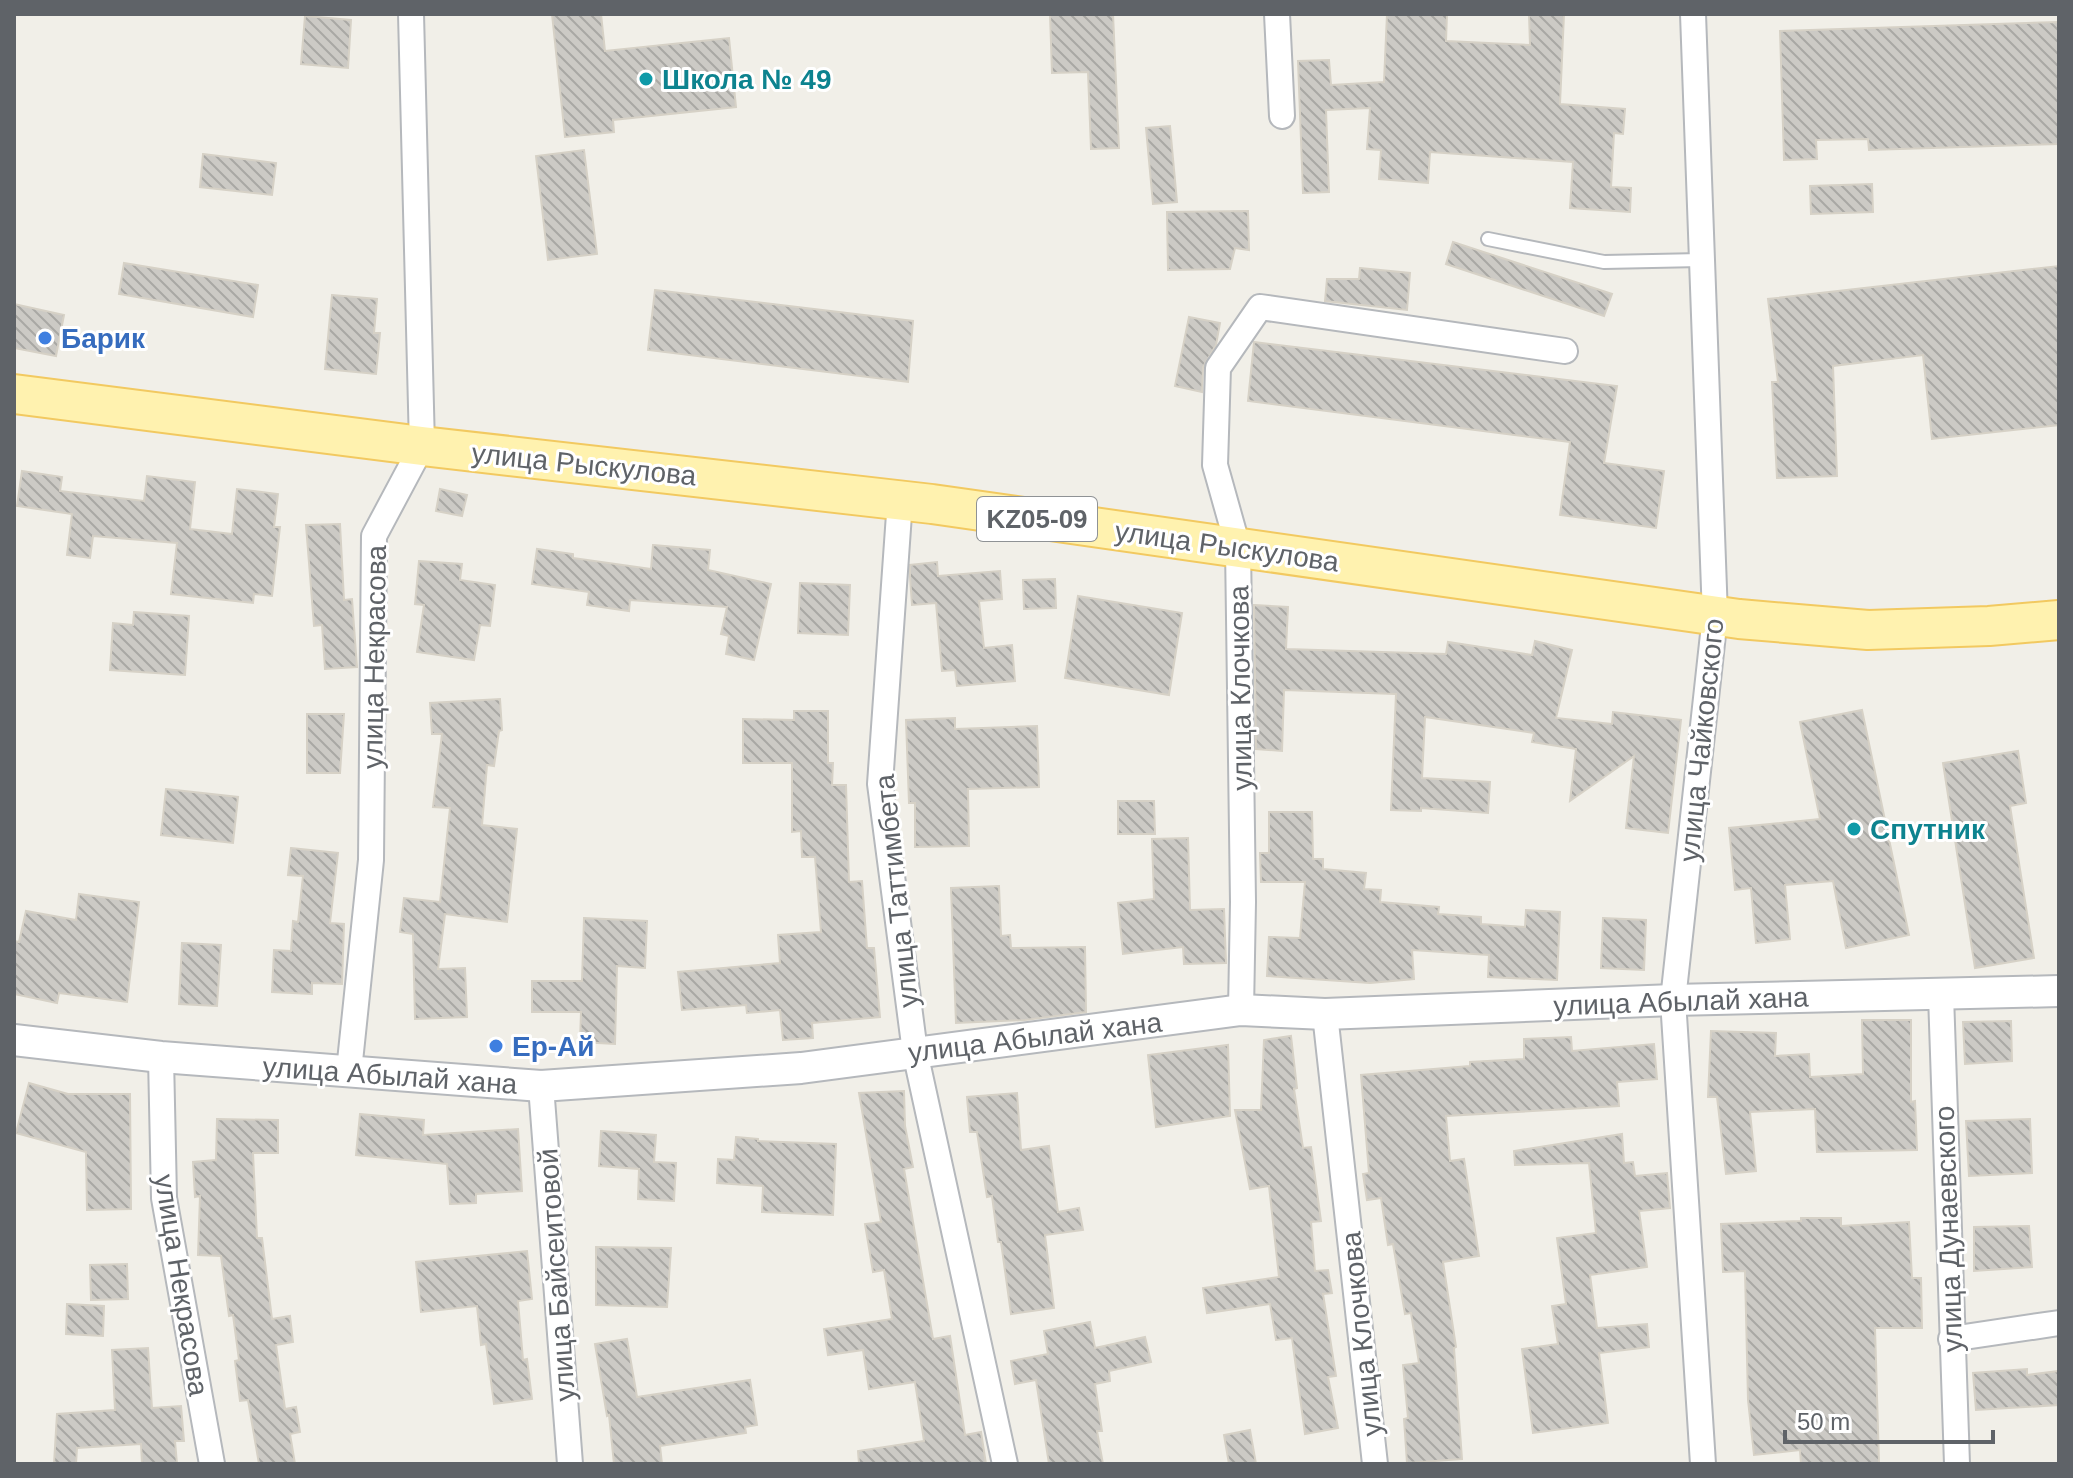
<svg xmlns="http://www.w3.org/2000/svg" width="2073" height="1478" font-family="Arial,sans-serif">
<style>
.building{fill:url(#building-back-hatch);stroke:#d6d1c6;stroke-width:2}
.lines{fill:none;stroke-linecap:round;stroke-linejoin:round}
.service-casing{stroke:#b5b8bc;stroke-width:16}
.minor-casing{stroke:#b5b8bc;stroke-width:28}
.tertiary-casing{stroke:#b5b8bc;stroke-width:34}
.primary-casing{stroke:#f2c960;stroke-width:42}
.service{stroke:#fff;stroke-width:12}
.minor{stroke:#fff;stroke-width:24}
.tertiary{stroke:#fff;stroke-width:30}
.primary{stroke:#fff2af;stroke-width:38}
.culture-dot{fill:#0f9aa8;stroke:#fff;stroke-width:3}
.shop-dot{fill:#3f7fe0;stroke:#fff;stroke-width:3}
.labels{text-anchor:middle;stroke-width:6;stroke-linejoin:round;paint-order:stroke}
.shield{fill:#fff;stroke:#8f9295;stroke-width:2}
.shield-label{font-size:26px;font-weight:bold;fill:#5f6368}
.culture-label{font-size:28px;font-weight:bold;fill:#0d838f;stroke:#fff;text-anchor:start}
.shop-label{font-size:28px;font-weight:bold;fill:#366cbe;stroke:#fff;text-anchor:start}
.street-label{font-size:28px;fill:#5f6368;stroke:#fff}
</style>
<defs>
<pattern id="building-back-hatch" width="6" height="6" patternUnits="userSpaceOnUse" patternTransform="scale(2)"><rect width="6" height="6" fill="#cccac5"/><path d="M-1 5l2 2M0 0l6 6M5-1l2 2" fill="none" stroke="#a9a8a4"/></pattern>
</defs>
<rect width="100%" height="100%" fill="#f1efe8"/>
<!-- building -->
<g class="building">
<polygon points="552,14 601,14 605,51 729,38 736,107 613,120 614,132 565,137"/>
<polygon points="1050,14 1113,14 1119,148 1091,149 1088,72 1052,73"/>
<polygon points="1387,14 1447,14 1446,41 1530,45 1529,14 1564,14 1560,104 1625,109 1623,134 1614,133 1611,187 1631,188 1630,212 1570,208 1573,162 1430,152 1428,183 1379,179 1381,150 1367,149 1370,108 1326,110 1329,192 1303,193 1298,61 1329,60 1331,85 1384,82"/>
<polygon points="305,16 351,20 348,68 301,64"/>
<polygon points="2059,22 2059,144 1869,150 1868,139 1816,140 1817,159 1784,160 1780,31"/>
<polygon points="1170,126 1177,202 1153,204 1146,128"/>
<polygon points="584,150 597,254 548,260 536,156"/>
<polygon points="203,154 276,163 272,195 200,187"/>
<polygon points="1872,184 1873,212 1811,214 1810,186"/>
<polygon points="1248,211 1249,250 1235,248 1230,269 1168,270 1167,212"/>
<polygon points="1453,242 1612,294 1604,316 1446,264"/>
<polygon points="124,263 258,285 253,317 119,294"/>
<polygon points="2059,266 2059,425 1932,439 1923,355 1833,366 1837,476 1777,478 1772,382 1778,382 1768,299"/>
<polygon points="1360,268 1410,273 1407,310 1325,301 1327,279 1359,279"/>
<polygon points="655,290 913,321 908,382 648,350"/>
<polygon points="332,295 377,299 374,333 380,333 376,374 325,369"/>
<polygon points="14,304 64,315 56,356 14,348"/>
<polygon points="1189,317 1220,323 1216,345 1203,367 1202,392 1175,386"/>
<polygon points="1254,342 1617,386 1604,463 1664,471 1656,528 1560,515 1570,442 1248,401"/>
<polygon points="22,471 62,477 60,491 144,501 147,476 195,482 190,529 232,534 237,489 278,494 274,527 280,527 272,596 254,594 253,603 171,594 177,543 93,536 90,558 67,555 72,514 17,506"/>
<polygon points="440,489 467,495 462,516 436,511"/>
<polygon points="340,524 344,600 352,599 357,667 325,669 322,625 314,626 306,525"/>
<polygon points="653,545 710,550 708,570 771,584 754,660 726,654 729,636 721,634 727,607 630,600 629,611 587,605 589,592 532,584 537,549 573,554 573,558 651,569"/>
<polygon points="419,561 462,564 460,580 495,585 490,626 480,625 474,660 417,652 424,605 415,604"/>
<polygon points="937,562 938,576 1000,571 1002,599 979,601 984,648 1012,645 1015,681 957,686 955,670 942,671 936,603 912,605 910,577 910,565"/>
<polygon points="1055,579 1056,608 1024,609 1023,580"/>
<polygon points="800,583 850,585 848,635 798,633"/>
<polygon points="1078,596 1182,613 1169,695 1065,678"/>
<polygon points="1254,605 1288,607 1286,649 1446,654 1448,642 1532,655 1535,641 1572,650 1556,718 1612,724 1613,712 1681,720 1668,833 1626,828 1634,756 1570,801 1576,749 1532,742 1534,733 1425,717 1422,778 1490,782 1488,813 1421,808 1421,811 1391,810 1396,694 1284,690 1282,751 1256,749"/>
<polygon points="134,612 189,616 185,675 110,670 113,623 133,625"/>
<polygon points="500,699 502,730 499,731 494,766 487,765 482,825 517,829 507,922 445,914 438,969 465,968 467,1017 415,1019 413,934 400,932 404,898 440,902 450,808 433,807 442,734 432,734 430,703"/>
<polygon points="1862,710 1909,935 1846,948 1833,881 1785,885 1790,939 1756,943 1751,888 1735,890 1729,828 1820,819 1800,722"/>
<polygon points="794,711 828,711 828,763 833,763 832,785 846,785 849,882 862,881 867,948 874,948 880,1017 812,1023 813,1038 783,1040 780,1010 747,1013 746,1005 682,1010 678,972 780,963 778,935 821,932 815,857 802,857 801,831 792,832 792,763 743,763 743,719 794,720"/>
<polygon points="307,714 344,714 340,773 307,773"/>
<polygon points="955,718 955,729 1037,726 1039,787 968,789 969,846 915,847 915,803 909,803 906,720"/>
<polygon points="2018,751 2026,803 2010,806 2034,958 1975,968 1943,763"/>
<polygon points="166,789 238,797 233,843 161,835"/>
<polygon points="1118,801 1154,801 1155,834 1118,834"/>
<polygon points="1269,812 1312,812 1313,859 1323,859 1323,869 1366,873 1364,889 1381,890 1380,902 1439,907 1438,914 1481,917 1481,924 1525,927 1526,910 1560,912 1557,980 1488,977 1489,955 1412,950 1414,979 1370,983 1267,976 1269,937 1300,938 1305,882 1261,882 1260,853 1269,853"/>
<polygon points="1188,838 1190,910 1224,909 1226,963 1184,964 1183,947 1123,954 1118,903 1154,899 1152,839"/>
<polygon points="291,848 338,853 330,923 344,924 342,984 312,983 312,994 272,992 274,950 291,951 293,921 298,922 303,876 288,875"/>
<polygon points="999,886 1001,936 1010,935 1011,948 1085,947 1086,1012 1025,1020 956,1023 951,888"/>
<polygon points="79,894 139,902 127,1002 59,993 57,1003 14,994 14,941 19,942 26,911 76,920"/>
<polygon points="584,918 647,921 645,968 617,966 615,1044 580,1042 581,1012 532,1012 532,981 582,981"/>
<polygon points="1603,918 1646,920 1644,970 1601,968"/>
<polygon points="182,943 221,945 217,1006 179,1004"/>
<polygon points="1862,1020 1911,1020 1911,1102 1915,1101 1917,1150 1817,1152 1815,1109 1750,1112 1756,1171 1726,1174 1717,1097 1708,1097 1711,1031 1776,1033 1775,1056 1809,1054 1810,1077 1863,1074"/>
<polygon points="2011,1021 2012,1061 1965,1064 1963,1022"/>
<polygon points="1291,1036 1297,1088 1294,1089 1303,1148 1311,1147 1321,1221 1311,1222 1315,1271 1328,1270 1332,1293 1323,1294 1336,1376 1328,1377 1338,1428 1305,1434 1292,1338 1276,1340 1270,1304 1207,1313 1203,1288 1279,1277 1269,1186 1250,1189 1235,1110 1261,1110 1264,1040"/>
<polygon points="1571,1037 1572,1051 1654,1044 1657,1079 1617,1082 1619,1106 1446,1116 1450,1161 1464,1159 1479,1256 1443,1262 1456,1347 1454,1348 1462,1459 1407,1463 1404,1419 1408,1418 1403,1365 1419,1363 1411,1313 1405,1314 1393,1244 1388,1245 1381,1198 1367,1200 1363,1174 1369,1173 1361,1075 1470,1066 1470,1062 1524,1059 1524,1039"/>
<polygon points="1228,1045 1230,1116 1156,1127 1148,1055"/>
<polygon points="29,1083 68,1094 130,1094 131,1209 87,1210 86,1152 16,1133"/>
<polygon points="904,1091 905,1126 913,1167 904,1169 933,1339 950,1336 965,1435 981,1432 986,1464 859,1464 858,1451 924,1441 915,1382 869,1389 863,1350 828,1355 824,1329 892,1319 884,1270 873,1272 865,1224 881,1222 859,1093"/>
<polygon points="1017,1093 1021,1150 1049,1146 1058,1212 1079,1208 1083,1230 1045,1235 1054,1308 1011,1314 1001,1242 998,1242 992,1196 987,1197 977,1132 970,1132 967,1097"/>
<polygon points="360,1114 424,1120 423,1135 518,1129 522,1191 476,1194 476,1203 450,1204 447,1164 356,1155"/>
<polygon points="217,1119 278,1120 278,1153 253,1153 257,1238 262,1238 272,1319 290,1316 293,1342 276,1345 285,1409 296,1407 300,1432 290,1434 295,1464 259,1464 248,1400 240,1401 235,1361 239,1360 233,1315 229,1316 221,1256 198,1255 200,1196 195,1197 193,1162 216,1160"/>
<polygon points="2030,1119 2032,1173 1969,1176 1966,1121"/>
<polygon points="601,1131 656,1135 654,1162 676,1163 674,1201 638,1199 639,1169 599,1166"/>
<polygon points="1622,1134 1624,1163 1633,1162 1635,1176 1667,1173 1670,1208 1639,1211 1647,1267 1590,1275 1597,1328 1647,1324 1649,1347 1599,1353 1608,1423 1533,1433 1522,1349 1558,1344 1552,1306 1566,1304 1557,1238 1596,1233 1589,1163 1515,1165 1514,1151"/>
<polygon points="736,1137 758,1139 758,1141 836,1144 833,1215 762,1212 763,1186 717,1183 718,1159 734,1160"/>
<polygon points="1801,1218 1841,1218 1841,1226 1909,1222 1912,1278 1921,1278 1922,1328 1875,1328 1879,1463 1801,1464 1800,1450 1754,1455 1748,1400 1745,1271 1723,1272 1721,1224 1801,1221"/>
<polygon points="2029,1226 2032,1267 1974,1271 1974,1227"/>
<polygon points="596,1247 671,1248 667,1307 596,1305"/>
<polygon points="527,1251 532,1299 518,1301 523,1360 527,1359 532,1399 494,1404 486,1344 481,1345 477,1306 421,1312 416,1262"/>
<polygon points="127,1264 128,1299 91,1300 90,1265"/>
<polygon points="67,1304 104,1306 103,1336 66,1334"/>
<polygon points="1090,1322 1095,1348 1145,1337 1151,1362 1109,1371 1110,1381 1095,1384 1102,1431 1097,1431 1103,1464 1049,1464 1036,1380 1015,1384 1011,1361 1048,1354 1044,1331"/>
<polygon points="627,1339 637,1397 750,1380 757,1425 745,1427 746,1433 660,1446 662,1464 614,1464 609,1415 607,1416 595,1344"/>
<polygon points="148,1348 152,1408 181,1406 184,1441 175,1441 177,1464 142,1464 141,1444 77,1448 76,1464 54,1464 57,1414 115,1410 112,1350"/>
<polygon points="2027,1369 2027,1375 2059,1371 2059,1405 1976,1410 1973,1373"/>
<polygon points="1250,1430 1256,1464 1229,1464 1224,1435"/>
</g>
<g class="lines">
<!-- service casing -->
<g class="service-casing">
<polyline id="service" points="1488,239 1604,262 1701,260"/>
</g>
<!-- minor casing -->
<g class="minor-casing">
<g id="minor">
<polyline points="1277,14 1282,116"/>
<polyline points="1693,14 1715,616 1673,1000 1703,1464"/>
<polyline points="900,500 880,784 915,1052 1005,1464"/>
<polyline points="1941,995 1957,1464"/>
<polyline points="1241,1010 1243,902 1238,547 1215,465 1218,368 1260,307 1565,351"/>
<polyline points="1325,1014 1375,1464"/>
<polyline points="161,1057 164,1198 212,1464"/>
<polyline points="349,1071 371,860 374,536 422,446 411,14"/>
<polyline points="541,1086 570,1464"/>
<polyline points="1951,1339 2059,1323"/>
</g>
</g>
<!-- tertiary casing -->
<g class="tertiary-casing">
<polyline id="tertiary" points="14,1040 161,1057 541,1086 801,1068 1241,1010 1325,1014 1673,1000 2059,991"/>
</g>
<!-- primary casing -->
<g class="primary-casing">
<polyline id="primary" points="14,394 422,446 932,504 1739,619 1868,630 1989,626 2059,620"/>
</g>
<!-- service -->
<use href="#service" class="service"/>
<!-- minor -->
<use href="#minor" class="minor"/>
<!-- tertiary -->
<use href="#tertiary" class="tertiary"/>
<!-- primary -->
<use href="#primary" class="primary"/>
</g>
<!-- markers -->
<g class="culture-dot">
<circle cx="646" cy="79" r="8"/>
<circle cx="1854" cy="829" r="8"/>
</g>
<g class="shop-dot">
<circle cx="45" cy="338" r="8"/>
<circle cx="496" cy="1046" r="8"/>
</g>
<g class="labels">
<!-- shield labels -->
<rect class="shield" x="977" y="497" width="120" height="44" rx="6"/>
<g class="shield-label">
<text x="1037" y="528">KZ05-09</text>
</g>
<!-- culture labels -->
<g class="culture-label">
<text x="662" y="89">Школа № 49</text>
<text x="1870" y="839">Спутник</text>
</g>
<!-- shop labels -->
<g class="shop-label">
<text x="61" y="348">Барик</text>
<text x="512" y="1056">Ер-Ай</text>
</g>
<!-- street labels -->
<g class="street-label">
<text transform="translate(584 464) rotate(6)" y="10">улица Рыскулова</text>
<text transform="translate(1227 546) rotate(8)" y="10">улица Рыскулова</text>
<text transform="translate(374 657) rotate(-89)" y="10">улица Некрасова</text>
<text transform="translate(1240 688) rotate(-91)" y="10">улица Клочкова</text>
<text transform="translate(1701 740) rotate(-84)" y="10">улица Чайковского</text>
<text transform="translate(896 891) rotate(-96)" y="10">улица Таттимбета</text>
<text transform="translate(1681 1001) rotate(-2)" y="10">улица Абылай хана</text>
<text transform="translate(1035 1037) rotate(-7)" y="10">улица Абылай хана</text>
<text transform="translate(390 1075) rotate(4)" y="10">улица Абылай хана</text>
<text transform="translate(1948 1229) rotate(-92)" y="10">улица Дунаевского</text>
<text transform="translate(556 1275) rotate(-94)" y="10">улица Байсеитовой</text>
<text transform="translate(182 1285) rotate(81)" y="10">улица Некрасова</text>
<text transform="translate(1361 1334) rotate(-96)" y="10">улица Клочкова</text>
</g>
</g>
<!-- border -->
<rect width="2073" height="1478" fill="none" stroke="#5f6368" stroke-width="32"/>
<!-- scale -->
<path d="M1785 1430v12h208v-12" fill="none" stroke="#5f6368" stroke-width="4"/>
<text x="1797" y="1430" font-size="24" fill="#5f6368" stroke="#ffffff" stroke-width="6" paint-order="stroke">50 m</text>
</svg>
